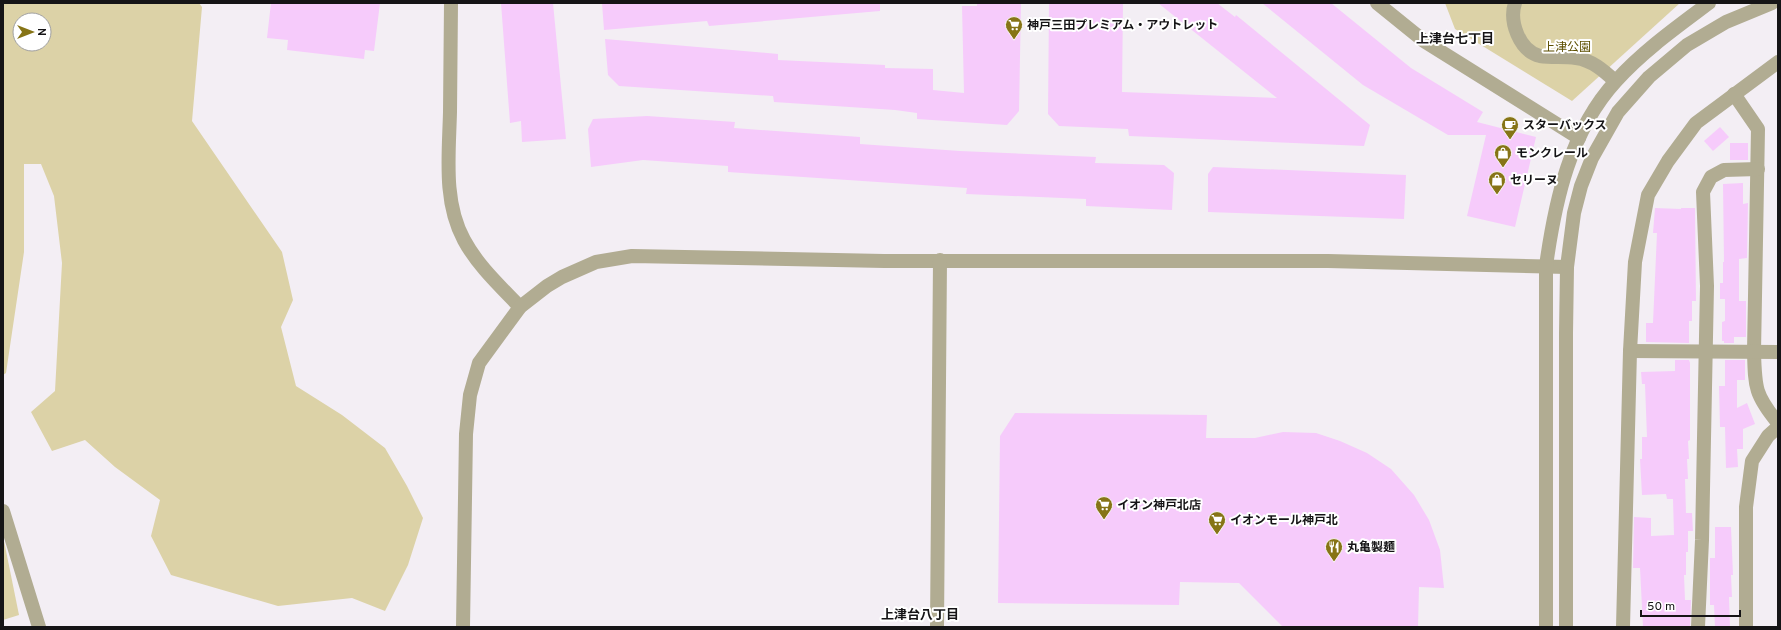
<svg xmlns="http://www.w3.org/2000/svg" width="1781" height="630" font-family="Overpass,'Noto Sans JP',sans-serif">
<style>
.green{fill:#dcd2a7;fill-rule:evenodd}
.building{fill:#f6cbfb}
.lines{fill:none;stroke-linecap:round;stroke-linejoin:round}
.minor{stroke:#b1ac92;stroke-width:14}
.labels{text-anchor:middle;stroke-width:4;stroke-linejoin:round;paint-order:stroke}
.poi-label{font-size:12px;font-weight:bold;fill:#151416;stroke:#fff;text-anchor:start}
.park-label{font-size:12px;fill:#5d4f01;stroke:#fff}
.neighbourhood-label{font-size:13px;font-weight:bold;fill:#151416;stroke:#fff}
</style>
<rect width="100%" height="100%" fill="#f3eef4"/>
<!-- green -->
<g class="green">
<path d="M3,3H199L202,7L192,121L282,252L293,300L281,327L296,386L342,415L385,448L407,486L423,518L408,565L385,611L352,598L278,606L171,575L151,536L160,500L115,467L85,440L52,451L31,412L55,391L62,263L54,196L41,164H24V252L6,373L3,375ZM20,20H44V44H20Z"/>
<polygon points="1445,3 1680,3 1572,101 1455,29"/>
<polygon points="3,536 19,615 3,620"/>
</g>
<!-- building -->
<g class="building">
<polygon points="271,3 380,3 374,51 365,50 364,59 287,50 288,40 267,38"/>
<polygon points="501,3 553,3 566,139 522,142 521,121 510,123"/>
<polygon points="602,3 880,3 880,11 709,26 707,21 604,30"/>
<polygon points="977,3 1021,3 1019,111 1007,125 917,119 917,113 895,110 774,102 773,96 619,86 608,75 605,39 778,54 778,60 885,65 885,68 933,69 933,90 964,93 962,6 977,6"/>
<polygon points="1049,3 1123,3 1122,92 1277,98 1158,3 1217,3 1235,17 1236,15 1370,125 1364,146 1129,136 1128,129 1059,126 1048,114"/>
<polygon points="1262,3 1331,3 1411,68 1483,112 1477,122 1536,137 1515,227 1467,216 1486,135 1448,135 1363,85"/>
<polygon points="647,116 735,122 734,128 860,137 860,144 960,151 1096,157 1095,163 1164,165 1174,173 1172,210 1086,206 1086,199 966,194 967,188 728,172 728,166 643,160 591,167 588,129 593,119"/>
<polygon points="1720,127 1729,137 1713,151 1704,141"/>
<rect x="1730" y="143" width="18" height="17"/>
<polygon points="1213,167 1406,175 1404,219 1208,212 1208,174"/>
<polygon points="1743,183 1743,204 1748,203 1747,258 1739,259 1739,301 1746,301 1746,337 1734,337 1734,343 1724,343 1724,341 1722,341 1722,322 1725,321 1725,299 1720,299 1720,283 1723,283 1723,262 1724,262 1723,184"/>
<polygon points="1655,208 1681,209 1681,208 1695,208 1696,301 1692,301 1692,321 1689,321 1689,343 1646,342 1646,323 1653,323 1657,233 1653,233"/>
<polygon points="1675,360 1689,360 1690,363 1690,440 1688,441 1689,459 1687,459 1688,479 1685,479 1686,513 1692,513 1693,531 1688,531 1688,552 1686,552 1686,575 1684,575 1685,600 1691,600 1690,627 1643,627 1640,568 1633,568 1634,517 1651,518 1651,536 1674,535 1673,499 1667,499 1666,494 1642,495 1640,459 1642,459 1642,437 1647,437 1645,384 1642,384 1641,372 1675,371"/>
<polygon points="1725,360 1745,360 1745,380 1737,380 1737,408 1747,403 1755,424 1743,429 1743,449 1737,449 1738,467 1726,468 1725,427 1720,427 1719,386 1725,386"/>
<polygon points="1015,413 1207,415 1206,438 1255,438 1283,432 1316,433 1340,441 1367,453 1391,469 1414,495 1429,520 1440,550 1444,588 1419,587 1418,627 1283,627 1239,583 1180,582 1179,605 998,603 1000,436"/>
<polygon points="1715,527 1731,527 1733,575 1731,575 1732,597 1729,597 1730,627 1715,627 1714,605 1710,605 1710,558 1715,558"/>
</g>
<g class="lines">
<!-- minor -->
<g class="minor">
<path d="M451,3C451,39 450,76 450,112C449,154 443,202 464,240C478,266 500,286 520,307"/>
<polyline points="1377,3 1424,41 1579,138"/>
<path d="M1515,3C1509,21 1519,51 1540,56C1552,58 1564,56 1576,58C1592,60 1604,71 1615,81"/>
<path d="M1734,94L1758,129L1754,352C1755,388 1755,395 1778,423"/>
<polyline points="1630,351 1778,352"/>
<polyline points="3,511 39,627"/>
<polyline points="463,627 466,434 470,395 479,363 520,307 547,286 562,277 596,262 632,256 884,261 1328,261 1567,267"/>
<polyline points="937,627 940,260"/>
<path d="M1546,627V266C1555,201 1570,131 1616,81C1643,51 1677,27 1709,3"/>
<polyline points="1566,627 1566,333 1567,267 1574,213 1581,186 1592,158 1618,112 1649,77 1687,45 1726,22 1772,3"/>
<polyline points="1623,627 1630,351 1635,262 1648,195 1668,161 1696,123 1778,62"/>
<polyline points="1698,627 1702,540 1707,286 1703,192 1711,177 1724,170 1758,169"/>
<polyline points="1746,627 1746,507 1752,461 1768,436 1778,427"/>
</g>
</g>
<!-- icons -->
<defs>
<g id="supermarket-pin" transform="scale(0.9)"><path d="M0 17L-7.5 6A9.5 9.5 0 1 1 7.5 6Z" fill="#867416" stroke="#fff"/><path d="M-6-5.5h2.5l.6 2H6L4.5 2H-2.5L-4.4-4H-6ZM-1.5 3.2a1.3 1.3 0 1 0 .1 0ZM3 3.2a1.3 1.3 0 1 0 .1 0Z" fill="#fff"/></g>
<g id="cafe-pin" transform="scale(0.9)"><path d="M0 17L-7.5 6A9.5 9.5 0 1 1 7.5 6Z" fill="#867416" stroke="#fff"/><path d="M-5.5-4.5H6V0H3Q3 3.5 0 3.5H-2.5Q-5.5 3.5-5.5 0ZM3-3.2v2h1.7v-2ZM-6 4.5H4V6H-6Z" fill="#fff"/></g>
<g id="shop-pin" transform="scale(0.9)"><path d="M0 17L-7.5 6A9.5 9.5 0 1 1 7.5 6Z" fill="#867416" stroke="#fff"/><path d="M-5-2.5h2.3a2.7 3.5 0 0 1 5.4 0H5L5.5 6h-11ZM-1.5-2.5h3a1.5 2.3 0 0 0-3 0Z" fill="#fff"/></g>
<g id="restaurant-pin" transform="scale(0.9)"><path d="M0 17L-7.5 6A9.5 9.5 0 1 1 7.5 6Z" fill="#867416" stroke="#fff"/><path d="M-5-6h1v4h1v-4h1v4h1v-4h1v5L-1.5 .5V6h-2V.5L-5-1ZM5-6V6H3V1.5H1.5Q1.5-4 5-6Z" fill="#fff"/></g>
</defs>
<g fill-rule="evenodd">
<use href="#supermarket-pin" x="1014" y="25"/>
<use href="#cafe-pin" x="1510" y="125"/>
<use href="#shop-pin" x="1503" y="153"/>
<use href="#shop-pin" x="1497" y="180"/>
<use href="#supermarket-pin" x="1104" y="505"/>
<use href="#supermarket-pin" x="1217" y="520"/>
<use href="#restaurant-pin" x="1334" y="547"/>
</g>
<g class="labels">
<!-- poi labels -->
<g class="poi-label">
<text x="1027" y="29">神戸三田プレミアム・アウトレット</text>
<text x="1523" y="129">スターバックス</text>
<text x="1516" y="157">モンクレール</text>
<text x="1510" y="184">セリーヌ</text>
<text x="1117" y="509">イオン神戸北店</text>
<text x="1230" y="524">イオンモール神戸北</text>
<text x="1347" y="551">丸亀製麺</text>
</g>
<!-- park labels -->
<g class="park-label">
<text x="1567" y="51">上津公園</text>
</g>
<!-- neighbourhood labels -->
<g class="neighbourhood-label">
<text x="1455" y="43">上津台七丁目</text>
<text x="920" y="619">上津台八丁目</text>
</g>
</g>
<!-- border -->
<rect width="1781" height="630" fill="none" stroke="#151416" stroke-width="8"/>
<!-- north arrow -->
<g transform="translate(32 32) rotate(90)"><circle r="19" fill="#ffffff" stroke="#a1a1a2"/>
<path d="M0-3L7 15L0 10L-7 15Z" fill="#867416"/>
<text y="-6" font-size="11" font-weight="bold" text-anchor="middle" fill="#151416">N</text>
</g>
<!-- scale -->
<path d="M1641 610v6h99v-6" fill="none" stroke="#151416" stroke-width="2"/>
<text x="1647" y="610" font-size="12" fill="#151416" stroke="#ffffff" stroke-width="3" paint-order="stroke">50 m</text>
</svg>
